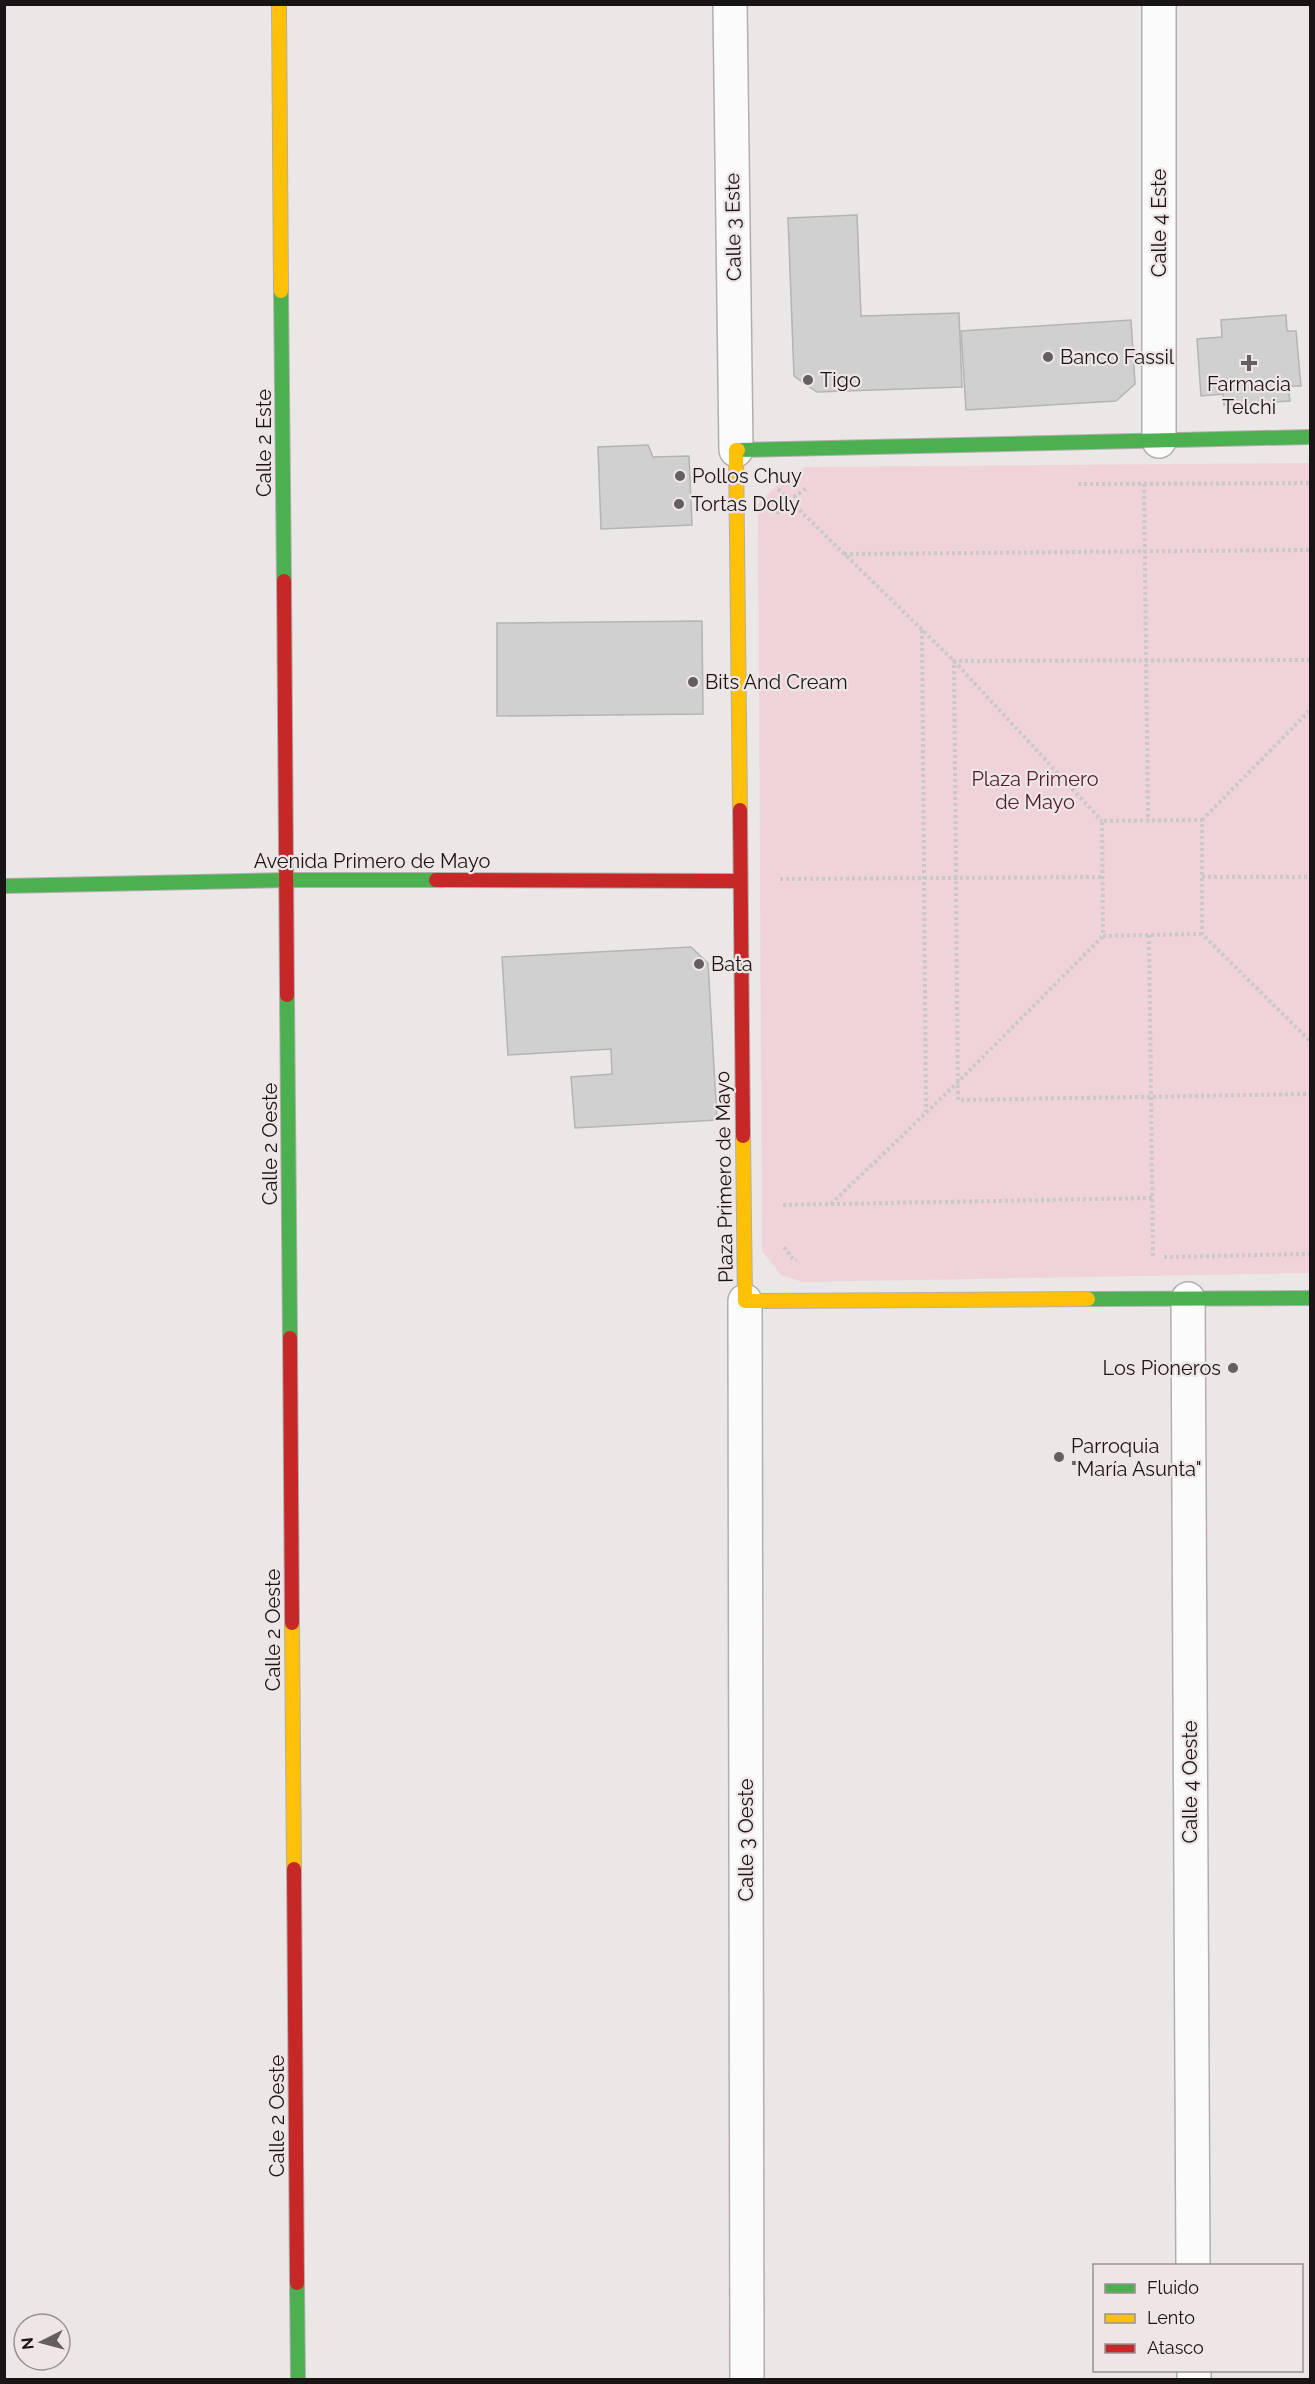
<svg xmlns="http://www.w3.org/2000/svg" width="1315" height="2384" font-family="Raleway,sans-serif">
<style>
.green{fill:#efd3d8}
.building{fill:#d1d0d0;stroke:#b4b4b4;stroke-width:1.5}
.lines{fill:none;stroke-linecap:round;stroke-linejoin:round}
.street-casing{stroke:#b2aeaf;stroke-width:36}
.fast-casing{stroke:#b2aeaf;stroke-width:16}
.slow-casing{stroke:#b2aeaf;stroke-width:16}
.jam-casing{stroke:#b2aeaf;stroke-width:16}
.path{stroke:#cac8c8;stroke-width:4;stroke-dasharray:3 3;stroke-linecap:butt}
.street{stroke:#fcfbfb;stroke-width:33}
.fast{stroke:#4caf50;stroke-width:14}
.slow{stroke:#ffc107;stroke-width:14}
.jam{stroke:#c62828;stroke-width:14}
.poi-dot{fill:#635e5f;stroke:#eee5e6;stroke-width:2}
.labels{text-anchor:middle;stroke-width:4.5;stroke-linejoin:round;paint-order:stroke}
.street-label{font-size:20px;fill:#191516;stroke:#eee5e6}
.poi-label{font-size:20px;fill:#191516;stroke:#eee5e6;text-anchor:start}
.park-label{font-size:20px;fill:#521a2a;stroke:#eee5e6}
</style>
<rect width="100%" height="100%" fill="#ece7e7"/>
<!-- green -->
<polygon class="green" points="1310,463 1310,1273 803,1282 781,1275 762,1251 758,504 776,486 804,467"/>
<!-- building -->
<g class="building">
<polygon points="857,215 861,316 959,313 962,387 817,392 794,376 788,218"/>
<polygon points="1286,315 1287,331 1296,331 1301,386 1288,386 1290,401 1224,405 1223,394 1201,396 1197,339 1222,337 1221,320"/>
<polygon points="1131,320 1135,384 1116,401 966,410 961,331"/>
<polygon points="648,445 653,457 689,456 692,525 601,529 598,447"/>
<polygon points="702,621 703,714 497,716 497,623"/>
<polygon points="691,947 708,963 717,1120 575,1128 571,1077 612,1074 611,1049 508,1055 502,957"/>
</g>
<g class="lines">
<!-- street casing -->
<g class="street-casing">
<g id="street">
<polyline points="730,4 736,450"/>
<polyline points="1159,4 1159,441"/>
<polyline points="1188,1299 1193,2266"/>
<polyline points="745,1301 747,2380"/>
<polyline points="1194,2370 1194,2380"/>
</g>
</g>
<!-- fast casing -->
<g class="fast-casing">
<g id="fast">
<polyline points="281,291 284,581"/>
<polyline points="738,450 1310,437"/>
<polyline points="4,886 287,880 436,880"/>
<polyline points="287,995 290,1338"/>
<polyline points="1088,1299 1310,1298"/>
<polyline points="297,2283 298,2380"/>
</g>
</g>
<!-- slow casing -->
<g class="slow-casing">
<g id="slow">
<polyline points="279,4 281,291"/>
<polyline points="738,450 736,450 740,810"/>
<polyline points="743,1136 745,1301 1088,1299"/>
<polyline points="292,1623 294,1869"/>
</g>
</g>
<!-- jam casing -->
<g class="jam-casing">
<g id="jam">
<polyline points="284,581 287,995"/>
<polyline points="740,810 743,1136"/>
<polyline points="436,880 740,881"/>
<polyline points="290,1338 292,1623"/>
<polyline points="294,1869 297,2283"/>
</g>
</g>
<!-- path -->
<g class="path">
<polyline points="1078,484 1310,483"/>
<polyline points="1144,484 1148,821"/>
<polyline points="778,489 954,661 1102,821"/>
<polyline points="778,514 778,511 789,500 807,488"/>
<polyline points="844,554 1310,550"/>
<polyline points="922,630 926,1112"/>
<polyline points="1310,660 954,661 958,1100 1310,1094"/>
<polyline points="1202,820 1310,710"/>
<polyline points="1202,877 1310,877"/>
<polyline points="780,879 1102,877"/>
<polyline points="1202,934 1103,936 1102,821 1202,820 1202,934 1310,1041"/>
<polyline points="1149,935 1153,1257"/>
<polyline points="831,1204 958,1082 1103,936"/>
<polyline points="783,1205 1152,1198"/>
<polyline points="784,1247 793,1259 797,1260"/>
<polyline points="1164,1257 1310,1254"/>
</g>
<!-- street -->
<use href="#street" class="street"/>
<!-- fast -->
<use href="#fast" class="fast"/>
<!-- slow -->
<use href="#slow" class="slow"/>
<!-- jam -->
<use href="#jam" class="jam"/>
</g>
<!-- markers -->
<g class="poi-dot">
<circle cx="1048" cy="357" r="6"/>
<path d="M1246 354h6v6h6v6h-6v6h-6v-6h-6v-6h6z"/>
<circle cx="808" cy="380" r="6"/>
<circle cx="680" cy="476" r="6"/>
<circle cx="679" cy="504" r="6"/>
<circle cx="693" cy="682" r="6"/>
<circle cx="699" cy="964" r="6"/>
<circle cx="1233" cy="1368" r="6"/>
<circle cx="1059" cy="1457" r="6"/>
</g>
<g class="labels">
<!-- street labels -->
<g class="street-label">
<text transform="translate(1159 223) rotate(-90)" y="7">Calle 4 Este</text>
<text transform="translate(733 227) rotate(-91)" y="7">Calle 3 Este</text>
<text transform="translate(264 443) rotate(-90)" y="7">Calle 2 Este</text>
<text x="372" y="868">Avenida Primero de Mayo</text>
<text transform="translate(270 1144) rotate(-90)" y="7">Calle 2 Oeste</text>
<text transform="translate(724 1177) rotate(-91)" y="7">Plaza Primero de Mayo</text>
<text transform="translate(273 1630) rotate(-90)" y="7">Calle 2 Oeste</text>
<text transform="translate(1190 1782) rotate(-90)" y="7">Calle 4 Oeste</text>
<text transform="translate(746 1840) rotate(-90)" y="7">Calle 3 Oeste</text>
<text transform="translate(277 2116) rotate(-90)" y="7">Calle 2 Oeste</text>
</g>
<!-- poi labels -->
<g class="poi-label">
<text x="1060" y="364">Banco Fassil</text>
<text x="820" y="387">Tigo</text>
<text x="1249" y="391" text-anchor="middle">Farmacia<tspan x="1249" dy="23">Telchi</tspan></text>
<text x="692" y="483">Pollos Chuy</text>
<text x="691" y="511">Tortas Dolly</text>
<text x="705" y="689">Bits And Cream</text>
<text x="711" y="971">Bata</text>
<text x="1221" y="1375" text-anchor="end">Los Pioneros</text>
<text x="1071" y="1453">Parroquia<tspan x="1071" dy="23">"María Asunta"</tspan></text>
</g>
<!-- park labels -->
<g class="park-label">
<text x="1035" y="786">Plaza Primero<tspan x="1035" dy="23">de Mayo</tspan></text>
</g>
</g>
<!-- border -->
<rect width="1315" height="2384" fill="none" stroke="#191516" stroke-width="12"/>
<!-- legend -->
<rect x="1093" y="2264" width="210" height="108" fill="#eee5e6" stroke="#999293" stroke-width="1.5"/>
<rect x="1105" y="2284" width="30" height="9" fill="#4caf50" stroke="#999293" stroke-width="1.5"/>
<text x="1147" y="2294" font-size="18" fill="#191516">Fluido</text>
<rect x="1105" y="2314" width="30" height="9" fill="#ffc107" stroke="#999293" stroke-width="1.5"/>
<text x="1147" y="2324" font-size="18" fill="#191516">Lento</text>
<rect x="1105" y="2344" width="30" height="9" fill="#c62828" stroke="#999293" stroke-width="1.5"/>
<text x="1147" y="2354" font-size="18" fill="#191516">Atasco</text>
<!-- north arrow -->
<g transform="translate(42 2342) rotate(264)"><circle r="28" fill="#eee5e6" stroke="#999293" stroke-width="1.5"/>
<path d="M0-4.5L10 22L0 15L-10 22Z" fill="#635e5f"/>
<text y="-9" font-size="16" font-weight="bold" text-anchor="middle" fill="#191516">N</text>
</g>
</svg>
